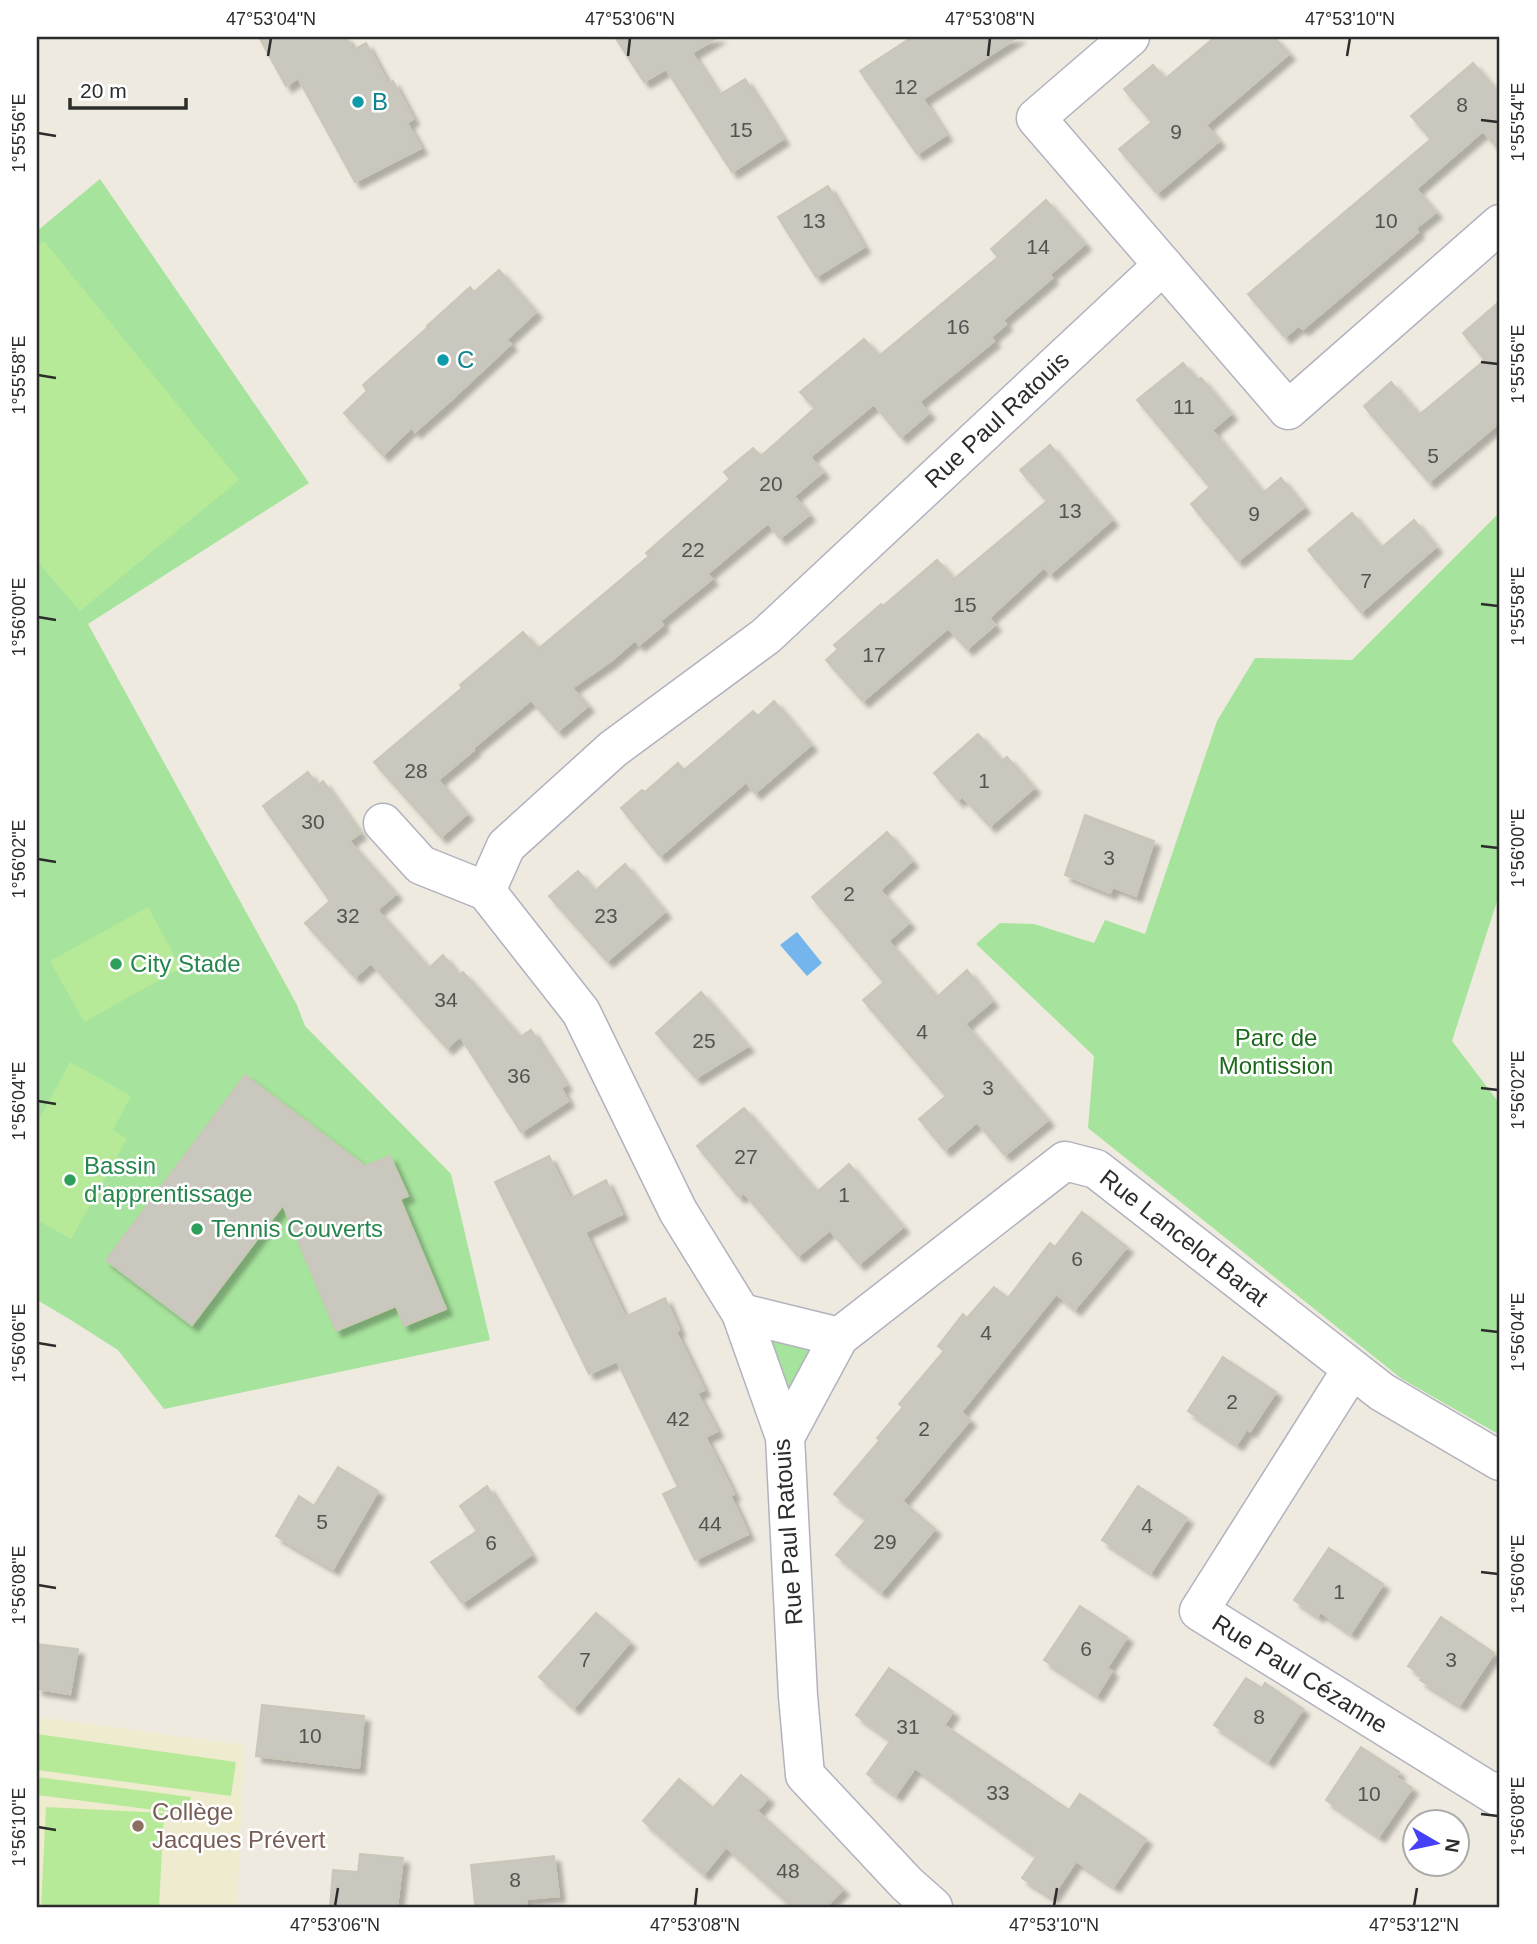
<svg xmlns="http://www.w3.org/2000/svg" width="1537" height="1944" font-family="Helvetica,sans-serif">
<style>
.education{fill:#efebcf}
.green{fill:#a6e39c}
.pitch{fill:#b7ea98}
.water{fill:#74b5ee}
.building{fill:#c9c7be;stroke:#c9c7b8;stroke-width:2;filter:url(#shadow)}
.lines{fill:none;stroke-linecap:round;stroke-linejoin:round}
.minor-casing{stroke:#b2b2bf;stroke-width:41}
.minor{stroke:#fff;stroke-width:38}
.ticks{fill:none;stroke:#2c2c2c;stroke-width:2.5}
.culture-dot{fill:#0f9aa8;stroke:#fff;stroke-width:2.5}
.leisure-dot{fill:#2e9e5b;stroke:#fff;stroke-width:2.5}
.education-dot{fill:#8d6e63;stroke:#fff;stroke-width:2.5}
.labels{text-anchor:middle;stroke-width:5;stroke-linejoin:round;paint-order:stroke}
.number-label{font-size:21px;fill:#535350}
.culture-label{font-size:24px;fill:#0d838f;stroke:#fff;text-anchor:start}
.street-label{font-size:24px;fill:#2c2c2c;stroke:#fff}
.leisure-label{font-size:24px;fill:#27864d;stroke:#fff;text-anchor:start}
.park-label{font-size:24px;fill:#1c6a1b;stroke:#fff}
.education-label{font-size:24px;fill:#785e54;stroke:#fff;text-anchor:start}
.neatline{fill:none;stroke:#2c2c2c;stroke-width:2.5}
.ticks-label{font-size:18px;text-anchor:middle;fill:#2c2c2c}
</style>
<defs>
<filter id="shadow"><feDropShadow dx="6" dy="6" stdDeviation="2" flood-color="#0004"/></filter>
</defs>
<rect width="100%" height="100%" fill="#eeeadf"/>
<!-- education -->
<polygon class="education" points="37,1717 244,1745 237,1907 37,1907"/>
<!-- green -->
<g class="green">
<polygon points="100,179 309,483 88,624 297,1005 305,1026 451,1174 490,1340 164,1409 118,1350 66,1317 37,1300 37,231"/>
<polygon points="1500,512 1500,892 1452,1041 1500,1104 1500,1435 1402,1379 1088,1128 1094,1056 976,944 1000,923 1034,924 1094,943 1105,920 1145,934 1217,721 1255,658 1352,660"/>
<polygon points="741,1313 839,1337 785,1437"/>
</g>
<!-- pitch -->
<g class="pitch">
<polygon points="44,241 239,480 80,611 37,561 37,247"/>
<polygon points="148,907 181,968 84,1022 50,961"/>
<polygon points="70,1062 131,1096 113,1130 127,1139 71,1239 37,1220 37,1123"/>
<polygon points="37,1734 236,1762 231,1796 37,1770"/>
<polygon points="37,1777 191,1797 186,1814 37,1795"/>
<polygon points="46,1807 164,1813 159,1907 41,1907"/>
</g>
<!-- water -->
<polygon class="water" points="797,932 822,963 807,976 780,945"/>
<!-- building -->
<g class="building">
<polygon points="259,37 346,37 353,50 366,43 388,84 393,81 413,119 407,123 421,148 355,182 298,78 286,86"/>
<polygon points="615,37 718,37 692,53 719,95 745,79 783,139 732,172 666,69 644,82"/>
<polygon points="912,37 1018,37 923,99 946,135 917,154 860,71"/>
<polygon points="1215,37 1274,37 1289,54 1206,125 1219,141 1157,193 1119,149 1152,122 1124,89 1153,65 1165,79"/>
<polygon points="1473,63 1500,95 1500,151 1483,131 1416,189 1436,212 1416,228 1418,232 1303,329 1298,326 1285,337 1248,294 1431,139 1411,116"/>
<polygon points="828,186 864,247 816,277 778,217"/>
<polygon points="1046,200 1085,244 1049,275 1052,278 1003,320 1006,324 991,337 994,341 919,402 929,413 901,437 874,404 810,457 823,472 794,496 809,515 780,538 768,523 707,574 712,579 660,621 663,625 639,645 635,640 611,661 572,688 588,706 558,731 531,700 473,748 474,750 438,780 467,814 441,837 374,762 462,688 460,685 523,632 538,649 649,556 646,553 730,479 724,472 753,448 761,456 815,408 800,392 864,339 879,356 998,257 991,249"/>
<polygon points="499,270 536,312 506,340 511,344 451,400 415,432 412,427 383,455 344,413 367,391 363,385 428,327 427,326 470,287 474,292"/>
<polygon points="1500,301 1500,422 1429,482 1364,406 1391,382 1419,415 1485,360 1463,333"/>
<polygon points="1183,363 1197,380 1201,378 1231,414 1212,430 1263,493 1281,478 1304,507 1238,561 1191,504 1210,487 1137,400"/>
<polygon points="1050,445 1112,520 1050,574 1044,567 989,618 995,625 967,649 948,628 863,701 826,660 838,649 834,645 881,604 883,606 937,560 954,579 1047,501 1020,470"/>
<polygon points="1352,513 1381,548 1414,520 1436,547 1361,612 1308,550"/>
<polygon points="774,701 811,745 755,793 746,782 660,856 621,808 642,790 645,792 678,763 684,770 753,711 758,716"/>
<polygon points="978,734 1002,761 1007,757 1034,788 990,826 962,796 958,801 934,773"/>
<polygon points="308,772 318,786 323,781 360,833 349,841 396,894 377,910 429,968 443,955 459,975 463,972 520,1037 531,1030 566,1085 561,1088 568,1101 521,1132 460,1036 447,1048 371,963 355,977 305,923 330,901 263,806"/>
<polygon points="1085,815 1154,841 1136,896 1113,887 1110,893 1065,875"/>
<polygon points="887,832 912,861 880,890 909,923 888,941 937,997 967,970 992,1001 965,1024 1048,1120 1005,1155 977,1122 945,1150 919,1119 946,1096 863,1000 884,982 812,897"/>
<polygon points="625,864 665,912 607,961 549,896 578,871 595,891"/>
<polygon points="701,992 748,1046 696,1078 656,1033"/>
<polygon points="245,1075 365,1166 390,1156 408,1196 400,1199 446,1309 404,1326 396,1306 336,1331 283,1205 192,1325 106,1260"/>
<polygon points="744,1108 817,1192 849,1164 903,1227 859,1264 830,1230 798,1256 744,1193 739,1197 697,1146"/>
<polygon points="549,1156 570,1199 606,1180 622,1214 585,1232 625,1317 665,1298 679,1330 676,1332 704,1390 697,1393 717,1431 705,1437 734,1494 730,1495 748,1534 695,1560 663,1494 678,1487 617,1361 589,1374 495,1182"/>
<polygon points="1082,1212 1127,1247 1075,1309 1056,1294 961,1412 970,1420 902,1501 935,1529 881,1592 836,1555 867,1519 834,1494 880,1440 877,1438 903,1407 899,1404 944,1351 938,1346 963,1314 967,1318 994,1287 1008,1298 1050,1243 1055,1247"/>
<polygon points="1223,1357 1276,1392 1250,1431 1247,1429 1237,1444 1188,1411"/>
<polygon points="338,1467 378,1491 333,1569 276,1536 299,1496 314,1506"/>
<polygon points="487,1486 531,1555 462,1603 431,1562 477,1531 460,1506"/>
<polygon points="1138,1486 1187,1518 1151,1572 1102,1540"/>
<polygon points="1329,1548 1383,1584 1351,1633 1320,1612 1318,1616 1294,1600"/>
<polygon points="1080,1606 1127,1637 1107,1668 1112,1671 1097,1695 1044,1660"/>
<polygon points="596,1613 630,1642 574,1708 539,1677"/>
<polygon points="1441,1617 1494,1653 1460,1705 1420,1680 1423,1676 1408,1666"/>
<polygon points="37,1644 78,1649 70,1694 37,1689"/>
<polygon points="889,1668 953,1712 944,1725 1069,1810 1080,1794 1146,1839 1114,1886 1076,1861 1052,1897 1022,1878 1037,1856 915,1768 896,1795 867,1774 891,1740 856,1715"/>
<polygon points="1246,1678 1262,1688 1265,1683 1303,1709 1268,1761 1214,1725"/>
<polygon points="262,1705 364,1716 359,1768 256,1756"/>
<polygon points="1361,1747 1399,1772 1396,1777 1412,1788 1379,1836 1326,1800"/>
<polygon points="741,1775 768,1798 757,1811 843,1889 826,1907 793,1907 726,1847 704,1874 643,1821 679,1779 713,1808"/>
<polygon points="360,1854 403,1858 397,1907 330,1907 333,1870 358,1872"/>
<polygon points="554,1856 559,1896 526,1899 527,1907 489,1907 489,1904 475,1904 471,1865"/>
</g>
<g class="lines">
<!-- minor casing -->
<g class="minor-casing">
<g id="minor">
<polyline points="1130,37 1036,118 1288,410 1500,224"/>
<polyline points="383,823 421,865 486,891"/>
<polyline points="741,1313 839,1337"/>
<polyline points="1352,1369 1199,1611 1497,1796 1500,1791"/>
<polyline points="785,1437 839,1337 1065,1161 1096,1169 1382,1392 1500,1461"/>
<polyline points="933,1907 907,1884 805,1775 798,1696 785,1437 741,1313 678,1211 581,1012 486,891 506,846 613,749 766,636 1163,265"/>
</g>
</g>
<!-- minor -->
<use href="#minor" class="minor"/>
</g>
<!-- ticks -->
<path class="ticks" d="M268,56L271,38M628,56L630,38M988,56L990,38M1347,56L1350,38M1481,120L1498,122M38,133L56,136M1481,362L1498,364M38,375L56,378M1481,604L1498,606M38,617L56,620M1481,846L1498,848M38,859L56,862M1481,1088L1498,1090M38,1101L56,1104M1481,1330L1498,1332M38,1343L56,1346M1481,1572L1498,1574M38,1585L56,1588M1481,1814L1498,1816M38,1827L56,1830M335,1906L338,1888M695,1906L697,1888M1054,1906L1057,1888M1414,1906L1417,1888"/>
<!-- markers -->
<g class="culture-dot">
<circle cx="358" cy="102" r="7"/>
<circle cx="443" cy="360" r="7"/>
</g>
<g class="leisure-dot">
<circle cx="116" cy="964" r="7"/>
<circle cx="70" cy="1180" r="7"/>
<circle cx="197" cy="1229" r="7"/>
</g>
<circle class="education-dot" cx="138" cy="1826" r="7"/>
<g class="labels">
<!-- number labels -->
<g class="number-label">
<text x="906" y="94">12</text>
<text x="1462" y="112">8</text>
<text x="741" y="137">15</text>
<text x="1176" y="139">9</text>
<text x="814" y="228">13</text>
<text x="1386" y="228">10</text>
<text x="1038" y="254">14</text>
<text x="958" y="334">16</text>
<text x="1184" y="414">11</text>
<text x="1433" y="463">5</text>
<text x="771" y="491">20</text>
<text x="1070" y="518">13</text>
<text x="1254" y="521">9</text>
<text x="693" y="557">22</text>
<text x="1366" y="588">7</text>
<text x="965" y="612">15</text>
<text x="874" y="662">17</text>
<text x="416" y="778">28</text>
<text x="984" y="788">1</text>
<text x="313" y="829">30</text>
<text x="1109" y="865">3</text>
<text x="849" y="901">2</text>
<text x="348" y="923">32</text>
<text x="606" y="923">23</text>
<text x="446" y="1007">34</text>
<text x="922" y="1039">4</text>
<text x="704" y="1048">25</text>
<text x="519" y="1083">36</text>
<text x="988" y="1095">3</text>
<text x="746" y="1164">27</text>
<text x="844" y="1202">1</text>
<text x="1077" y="1266">6</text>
<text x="986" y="1340">4</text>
<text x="1232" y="1409">2</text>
<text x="678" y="1426">42</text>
<text x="924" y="1436">2</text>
<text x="322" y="1529">5</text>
<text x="710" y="1531">44</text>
<text x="1147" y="1533">4</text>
<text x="885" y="1549">29</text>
<text x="491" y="1550">6</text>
<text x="1339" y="1599">1</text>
<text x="1086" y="1656">6</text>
<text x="585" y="1667">7</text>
<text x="1451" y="1667">3</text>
<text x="1259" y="1724">8</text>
<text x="908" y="1734">31</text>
<text x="310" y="1743">10</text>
<text x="998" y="1800">33</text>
<text x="1369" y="1801">10</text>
<text x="788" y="1878">48</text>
<text x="515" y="1887">8</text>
</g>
<!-- culture labels -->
<g class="culture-label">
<text x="372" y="110">B</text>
<text x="457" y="368">C</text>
</g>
<!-- street labels -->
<g class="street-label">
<text transform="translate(997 420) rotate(-43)" y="8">Rue Paul Ratouis</text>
<text transform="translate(1184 1238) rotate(38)" y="8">Rue Lancelot Barat</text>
<text transform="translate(788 1532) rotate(-94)" y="8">Rue Paul Ratouis</text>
<text transform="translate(1300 1674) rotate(32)" y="8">Rue Paul Cézanne</text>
</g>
<!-- leisure labels -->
<g class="leisure-label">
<text x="130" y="972">City Stade</text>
<text x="84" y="1174">Bassin<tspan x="84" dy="28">d'apprentissage</tspan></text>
<text x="211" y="1237">Tennis Couverts</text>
</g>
<!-- park labels -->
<g class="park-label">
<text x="1276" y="1046">Parc de<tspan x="1276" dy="28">Montission</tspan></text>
</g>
<!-- education labels -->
<g class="education-label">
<text x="152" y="1820">Collège<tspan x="152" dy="28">Jacques Prévert</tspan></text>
</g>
</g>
<!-- border -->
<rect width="1537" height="1944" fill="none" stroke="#ffffff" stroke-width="77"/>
<!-- north arrow -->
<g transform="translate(1436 1843) rotate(99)"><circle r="33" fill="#ffffff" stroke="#ababab" stroke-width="2"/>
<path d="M0-5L12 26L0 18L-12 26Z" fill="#4441f8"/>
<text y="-10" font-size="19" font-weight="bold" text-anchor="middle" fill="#2c2c2c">N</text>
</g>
<!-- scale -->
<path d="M70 98v10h116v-10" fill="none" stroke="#2c2c2c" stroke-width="3.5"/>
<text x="80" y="98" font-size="21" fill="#2c2c2c" stroke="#ffffff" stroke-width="5" paint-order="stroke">20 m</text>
<rect x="38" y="38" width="1460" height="1868" class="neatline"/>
<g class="ticks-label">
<text x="271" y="25">47°53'04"N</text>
<text x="630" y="25">47°53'06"N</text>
<text x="990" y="25">47°53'08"N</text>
<text x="1350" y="25">47°53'10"N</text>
<text transform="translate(1518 122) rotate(-90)" y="6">1°55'54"E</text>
<text transform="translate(19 133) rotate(-90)" y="6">1°55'56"E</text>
<text transform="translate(1518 364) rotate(-90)" y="6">1°55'56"E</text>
<text transform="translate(19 375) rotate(-90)" y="6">1°55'58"E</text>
<text transform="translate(1518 606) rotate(-90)" y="6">1°55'58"E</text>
<text transform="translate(19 617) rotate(-90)" y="6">1°56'00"E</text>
<text transform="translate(1518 848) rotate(-90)" y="6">1°56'00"E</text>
<text transform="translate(19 859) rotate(-90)" y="6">1°56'02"E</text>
<text transform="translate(1518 1090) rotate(-90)" y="6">1°56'02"E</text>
<text transform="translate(19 1101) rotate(-90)" y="6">1°56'04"E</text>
<text transform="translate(1518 1332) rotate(-90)" y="6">1°56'04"E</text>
<text transform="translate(19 1343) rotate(-90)" y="6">1°56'06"E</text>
<text transform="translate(1518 1574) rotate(-90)" y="6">1°56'06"E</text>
<text transform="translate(19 1585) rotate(-90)" y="6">1°56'08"E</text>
<text transform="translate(1518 1816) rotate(-90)" y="6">1°56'08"E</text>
<text transform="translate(19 1827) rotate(-90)" y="6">1°56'10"E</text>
<text x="335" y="1931">47°53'06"N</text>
<text x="695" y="1931">47°53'08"N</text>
<text x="1054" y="1931">47°53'10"N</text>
<text x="1414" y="1931">47°53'12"N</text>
</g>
</svg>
